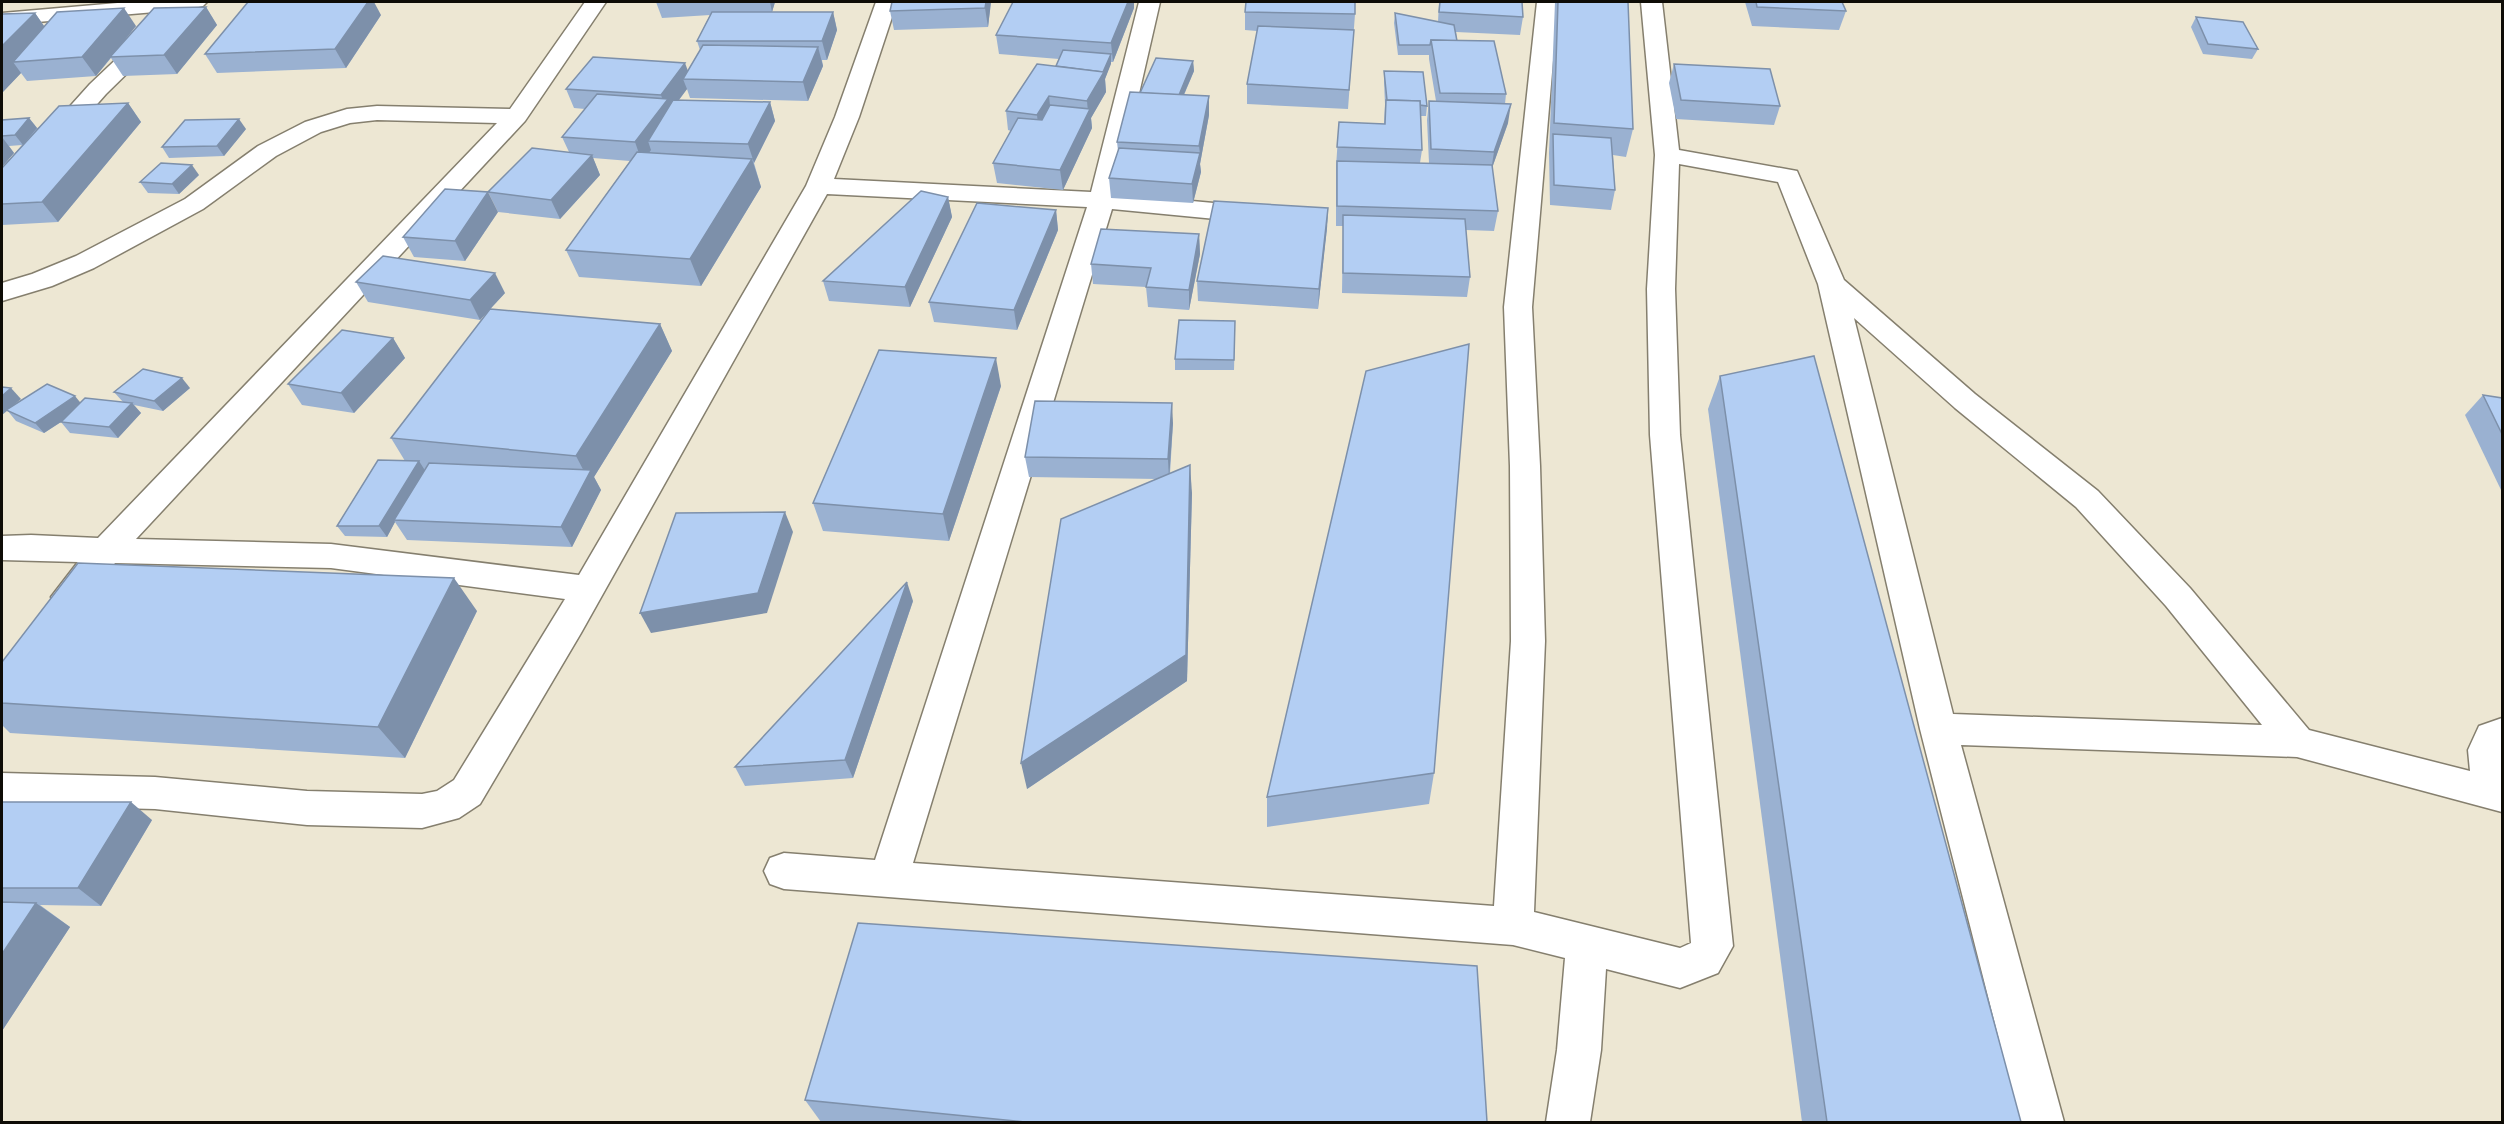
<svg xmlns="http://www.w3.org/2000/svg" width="2504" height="1124" font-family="'Roboto Condensed',sans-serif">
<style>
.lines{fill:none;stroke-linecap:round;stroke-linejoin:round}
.minor-casing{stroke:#857f6e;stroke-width:3}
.minor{fill:#fff;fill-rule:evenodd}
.wall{fill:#9ab1d1}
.shaded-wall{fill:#7d90aa}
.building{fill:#b3cef3;stroke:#7d90aa;stroke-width:1.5}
</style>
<rect width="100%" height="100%" fill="#ede7d3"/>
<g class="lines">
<!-- minor casing -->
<g class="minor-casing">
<g id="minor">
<polygon points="129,2 207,2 203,6 194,8 106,94 11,202 2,204 2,182 90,84 167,11 2,25 2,13"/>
<path d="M585,2H606L525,121L136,539L331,544L579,575L806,186L835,117L876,2H897L859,117L834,179L1091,192L1139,2H1160L1116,194L1257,207L1266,210L1270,215L1266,220L1257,223L1112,209L913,863L1494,906L1511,641L1510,466L1504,307L1537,2H1558L1532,307L1540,466L1545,641L1534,912L1680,948L1691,943L1650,435L1647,289L1655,155L1641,2H1662L1679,150L1797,171L1844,280L1975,394L2098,491L2190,588L2309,730L2470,771L2468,750L2479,726L2502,718V812L2297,757L1961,745L2064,1122H2020L1920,729L1818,284L1778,182L1679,164L1675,289L1680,435L1733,946L1718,973L1680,988L1606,969L1601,1050L1590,1122H1546L1557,1050L1565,958L1513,945L784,889L770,884L764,871L770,858L784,853L875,860L1087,207L827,194L581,633L480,804L459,818L422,828L307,825L155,809L2,805V773L155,777L307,791L422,794L437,791L454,780L565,599L331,568L115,563L80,606L68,610L56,606L51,597L78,562L2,560V536L31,535L98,538L497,123L377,120L350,123L321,132L276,156L203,209L94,268L52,286L2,301V283L32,274L76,256L185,199L258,146L305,122L347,109L377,106L510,109ZM1854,318L1955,408L2076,507L2166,606L2262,725L1953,714Z"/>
</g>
</g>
<!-- minor -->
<use href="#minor" class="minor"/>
</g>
<!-- wall -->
<g class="wall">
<polygon points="656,2 775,2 772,12 833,12 837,30 827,60 822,60 823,66 808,101 690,98 687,89 679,100 770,102 775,121 754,163 761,187 701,286 579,277 566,250 630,161 593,158 600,175 560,219 498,212 488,192 569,152 562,137 585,109 574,108 566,89 688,71 700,50 697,41 710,15 662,18"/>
<polygon points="991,2 988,27 894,30 890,11"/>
<polygon points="1439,2 1522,2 1523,17 1520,35 1456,32 1457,41 1506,94 1505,104 1508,123 1492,168 1498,211 1494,231 1466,230 1470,277 1467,297 1342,293 1343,226 1336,226 1336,167 1339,122 1384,124 1385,104 1384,82 1384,71 1427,106 1426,116 1421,116 1422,150 1420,163 1429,163 1427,120 1429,101 1436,101 1429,59 1429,55 1398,55 1394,23 1395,13 1438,22"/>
<polygon points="1555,2 1628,2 1633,129 1626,157 1613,155 1615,190 1611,210 1550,205 1549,153"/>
<polygon points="1745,2 1842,2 1846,11 1839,30 1752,26"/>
<polygon points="206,7 217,25 177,74 123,76 111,58 96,76 27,81 21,73 2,93 2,14 35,13 44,26 136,26 115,52"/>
<polygon points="1134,8 1113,62 1111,62 1105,79 1106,92 1091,118 1092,128 1063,190 997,183 993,163 1011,131 1008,130 1006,111 1056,66 1059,59 999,54 996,35"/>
<polygon points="1245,12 1355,14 1348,109 1247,104 1247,84 1257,31 1245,30"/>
<polygon points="381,15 346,68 217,73 205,54"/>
<polygon points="2196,17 2258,49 2252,59 2203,54 2191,27"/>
<polygon points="1193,61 1194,71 1184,95 1209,96 1209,115 1200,164 1201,172 1193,203 1111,198 1109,178 1118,151 1117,142 1140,93"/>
<polygon points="1674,64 1780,106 1774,125 1676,119 1669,83"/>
<polygon points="128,103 141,122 58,222 2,225 2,168 22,145 9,146 14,153 2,167 2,120 29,118 37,128"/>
<polygon points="246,129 224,156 169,158 162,147"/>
<polygon points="199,175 179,194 148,193 140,182"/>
<polygon points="948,197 952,217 910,307 829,301 823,281"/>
<polygon points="1328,208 1327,228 1318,309 1198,301 1197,281"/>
<polygon points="1056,210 1058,230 1017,330 934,322 929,302"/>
<polygon points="498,212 465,261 414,257 403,237"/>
<polygon points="1199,234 1200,254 1189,310 1148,307 1146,287 1093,284 1091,264"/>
<polygon points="356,282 505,293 480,320 368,302"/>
<polygon points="660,324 672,351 594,477 601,490 572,547 407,540 395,522 387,537 345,536 337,526 405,461 391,438"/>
<polygon points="1235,331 1234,370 1175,370 1175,359"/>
<polygon points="393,338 405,358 354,413 302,405 288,384"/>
<polygon points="1720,376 2021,1122 1802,1122 1708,409"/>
<polygon points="1001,386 949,541 823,531 813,503"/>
<polygon points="190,388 163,411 134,405 141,413 118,438 70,433 61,422 44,433 16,421 7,410 2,415 21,399 9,408 81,403 123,402 114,392"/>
<polygon points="2483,395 2502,398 2502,492 2465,415"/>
<polygon points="1173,423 1170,474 1192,493 1187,681 1027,789 1158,479 1029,477 1025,457"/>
<polygon points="913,601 853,778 745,786 735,767"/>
<polygon points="477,611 405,758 10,733 2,725 2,662"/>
<polygon points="1434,773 1429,804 1267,827 1267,797"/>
<polygon points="2,802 152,820 101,906 40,905 70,927 2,1031"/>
<polygon points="805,1100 1487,1122 821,1122"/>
</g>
<!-- shaded-wall -->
<g class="shaded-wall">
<polygon points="368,2 374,2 381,15 346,68 335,49"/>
<polygon points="770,2 775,2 772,12"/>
<polygon points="986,2 991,2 988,27 985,8"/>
<polygon points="1128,2 1134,2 1134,8 1113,62 1111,43"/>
<polygon points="206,7 217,25 177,74 164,55"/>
<polygon points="124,8 136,26 96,76 82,57"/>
<polygon points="833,12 837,30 827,60 822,41"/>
<polygon points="35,13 53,39 13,62 21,73 2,93 2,46"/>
<polygon points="818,47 823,66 808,101 803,82"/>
<polygon points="1111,54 1111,64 1105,79 1106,92 1091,118 1092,128 1063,190 1060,170 1088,112 1087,101 1101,75"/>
<polygon points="1193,61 1194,71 1178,108 1177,98"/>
<polygon points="685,63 691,79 683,79 687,89 648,141 651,150 642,162 635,142 664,104 661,95"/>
<polygon points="1049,96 1051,115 1039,134 1037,115"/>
<polygon points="1209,96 1209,115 1200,164 1201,172 1193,203 1192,184 1200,154 1199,146"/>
<polygon points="770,102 775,121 754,163 748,144"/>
<polygon points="128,103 141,122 58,222 42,202"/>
<polygon points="1511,104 1508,123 1491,171 1494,152"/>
<polygon points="29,118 37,128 23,145 15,135"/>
<polygon points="239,119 246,129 224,156 217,146"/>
<polygon points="2,137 14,153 2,167"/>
<polygon points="592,155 600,175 560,219 551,200"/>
<polygon points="752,159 761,187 701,286 690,259"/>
<polygon points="192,165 199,175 179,194 172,184"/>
<polygon points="488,192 498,212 465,261 455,241"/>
<polygon points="948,197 952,217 910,307 905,287"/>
<polygon points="1328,208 1327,228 1318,309 1319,289"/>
<polygon points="1056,210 1058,230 1017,330 1014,310"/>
<polygon points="1199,234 1200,254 1189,310 1189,290"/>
<polygon points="495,273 505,293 480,320 470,300"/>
<polygon points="660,324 672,351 594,477 601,490 572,547 561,527 587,477 576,456"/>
<polygon points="393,338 405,358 354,413 341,393"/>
<polygon points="996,358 1001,386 949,541 943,514"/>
<polygon points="182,378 190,388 163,411 154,401"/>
<polygon points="11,388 21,399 2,415 2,396"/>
<polygon points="75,396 84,407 44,433 35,423"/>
<polygon points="132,403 141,413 118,438 109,427"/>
<polygon points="1172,403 1173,423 1169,479 1168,459"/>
<polygon points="419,461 426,472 394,520 395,522 387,537 379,526"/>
<polygon points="1190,465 1192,493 1187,681 1027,789 1021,763"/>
<polygon points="785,512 793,532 767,613 651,633 640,613"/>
<polygon points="454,578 477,611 405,758 378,727"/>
<polygon points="907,582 913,601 853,778 845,760"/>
<polygon points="131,802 152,820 101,906 78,888"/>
<polygon points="36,903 70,927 2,1031 2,954"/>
</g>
<!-- building -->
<g class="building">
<polygon points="248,2 368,2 335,49 205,54"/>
<polygon points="892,2 986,2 985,8 890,11"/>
<polygon points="1013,2 1128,2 1111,43 996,35"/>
<polygon points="1246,2 1355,2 1355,14 1245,12"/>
<polygon points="1440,2 1522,2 1523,17 1439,12"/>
<polygon points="1558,2 1628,2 1633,129 1554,123"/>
<polygon points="1756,2 1842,2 1846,11 1757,7"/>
<polygon points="206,7 164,55 110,57 154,8"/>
<polygon points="124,8 82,57 13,62 57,12"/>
<polygon points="712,12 833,12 822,41 697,41"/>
<polygon points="35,13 2,46 2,14"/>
<polygon points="1395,13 1454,25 1457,41 1431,40 1430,45 1399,45"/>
<polygon points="2196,17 2243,22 2258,49 2208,44"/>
<polygon points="1258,26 1354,30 1349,90 1247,84"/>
<polygon points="1431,40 1494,41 1506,94 1440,93"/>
<polygon points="703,45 818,47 803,82 683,79"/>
<polygon points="1063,50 1111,54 1103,72 1056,66"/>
<polygon points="593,57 685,63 661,95 566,89"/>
<polygon points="1156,58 1193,61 1179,95 1140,93"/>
<polygon points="1037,64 1104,72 1087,101 1049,96 1037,115 1006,111"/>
<polygon points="1674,64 1770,69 1780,106 1681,100"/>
<polygon points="1384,71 1423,72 1427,106 1420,105 1420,101 1387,100"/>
<polygon points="1130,92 1209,96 1199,146 1117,142"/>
<polygon points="597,94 668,99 635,142 562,137"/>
<polygon points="673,100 770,102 748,144 648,141"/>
<polygon points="1386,100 1420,101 1422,150 1337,147 1339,122 1385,124"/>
<polygon points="1429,101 1511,104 1494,152 1431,149"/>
<polygon points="128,103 42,202 2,204 2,168 59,106"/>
<polygon points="1050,105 1090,109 1060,170 993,163 1018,118 1042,120"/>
<polygon points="29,118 15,135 2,136 2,120"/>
<polygon points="239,119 217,146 162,147 185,120"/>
<polygon points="1553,134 1611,138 1615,190 1554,185"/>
<polygon points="532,148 592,155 551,200 488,192"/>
<polygon points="1119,148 1200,153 1192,184 1109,178"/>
<polygon points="637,152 752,159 690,259 566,250"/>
<polygon points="1337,161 1492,165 1498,211 1337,206"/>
<polygon points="161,163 192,165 172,184 140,182"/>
<polygon points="445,189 488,192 455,241 403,237"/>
<polygon points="921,191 948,197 905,287 823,281"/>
<polygon points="1214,201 1328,208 1319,289 1197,281"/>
<polygon points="977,203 1056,210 1014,310 929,302"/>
<polygon points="1343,215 1465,219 1470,277 1343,273"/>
<polygon points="1101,229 1199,234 1189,290 1146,287 1151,268 1091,264"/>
<polygon points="383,256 495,273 470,300 356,282"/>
<polygon points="490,309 660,324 576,456 391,438"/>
<polygon points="1179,320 1235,321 1234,360 1175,359"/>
<polygon points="342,330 393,338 341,393 288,384"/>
<polygon points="1469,344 1434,773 1267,797 1366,371"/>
<polygon points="879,350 996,358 943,514 813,503"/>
<polygon points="1814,356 2021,1122 1827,1122 1720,376"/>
<polygon points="143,369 182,378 154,401 114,392"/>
<polygon points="47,384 75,396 35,423 6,410"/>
<polygon points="2,387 11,388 2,396"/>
<polygon points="2483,395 2502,398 2502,434"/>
<polygon points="85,398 132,403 109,427 61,422"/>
<polygon points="1035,401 1172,403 1168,459 1025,457"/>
<polygon points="378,460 419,461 379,526 337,526"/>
<polygon points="429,463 591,470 561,527 394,520"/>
<polygon points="1190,465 1186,655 1021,763 1061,519"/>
<polygon points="785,512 758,593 640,613 676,513"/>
<polygon points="78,563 454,578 378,727 2,703 2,662"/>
<polygon points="907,582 845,760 735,767"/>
<polygon points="2,802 131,802 78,888 2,888"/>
<polygon points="2,902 36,903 2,954"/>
<polygon points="858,923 1477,966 1487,1122 1025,1122 805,1100"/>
</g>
<!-- border -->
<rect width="2504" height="1124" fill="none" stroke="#0e0c06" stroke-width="6"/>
</svg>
